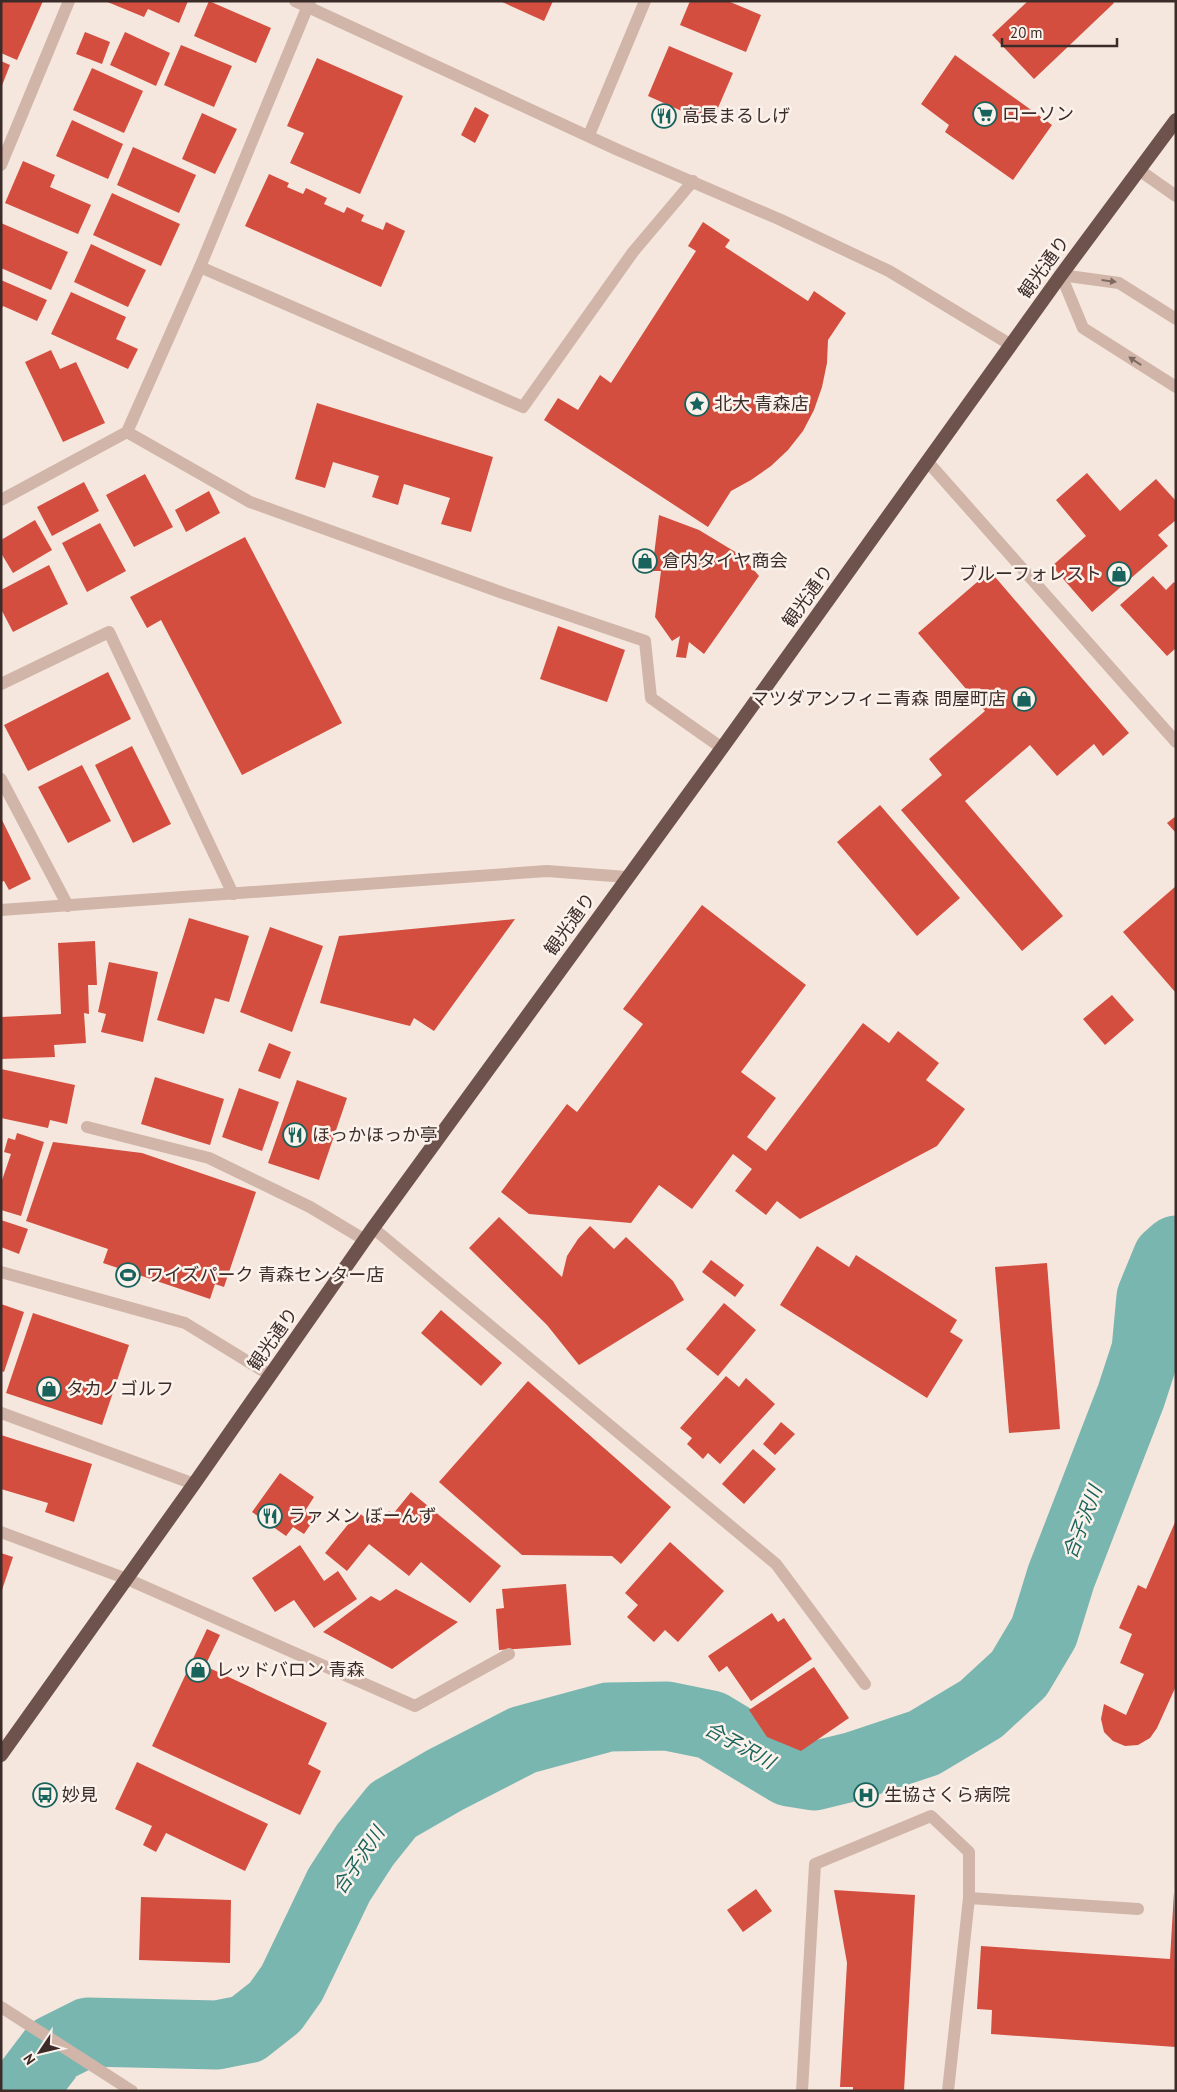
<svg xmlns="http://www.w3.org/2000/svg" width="1177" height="2092" font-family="'PT Sans','Noto Sans JP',sans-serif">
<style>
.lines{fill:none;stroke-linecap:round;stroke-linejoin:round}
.river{stroke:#7ab6b0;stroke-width:69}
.building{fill:#d34e3f}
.service{stroke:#d0b5a8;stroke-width:12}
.minor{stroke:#d0b5a8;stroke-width:12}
.tertiary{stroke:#d0b5a8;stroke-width:12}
.trunk{stroke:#6e524c;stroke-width:14}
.oneway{fill:#7f6a62}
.labels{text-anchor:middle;stroke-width:5;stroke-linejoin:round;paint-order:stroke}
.poi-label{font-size:18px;fill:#3c2c29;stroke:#fcf2ec;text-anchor:start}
.street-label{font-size:18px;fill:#3c2c29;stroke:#fcf2ec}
.water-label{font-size:19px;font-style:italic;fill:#19635d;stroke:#fcf2ec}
</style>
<rect width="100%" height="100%" fill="#f5e7de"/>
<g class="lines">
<!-- river -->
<polyline class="river" points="22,2091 54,2049 88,2032 217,2035 247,2029 275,2007 292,1983 339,1885 365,1845 393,1810 445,1780 523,1740 608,1717 667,1716 711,1725 789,1772 814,1776 855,1766 924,1743 981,1709 1019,1674 1044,1632 1061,1577 1131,1396 1146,1350 1151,1297 1167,1258 1176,1250"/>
</g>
<!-- building -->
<g class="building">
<polygon points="1,1 43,1 17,60 1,53"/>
<polygon points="105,1 188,1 179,23 148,9 144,17"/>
<polygon points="209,1 271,28 256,63 194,36"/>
<polygon points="500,1 553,1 544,21"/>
<polygon points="690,1 728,1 761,15 746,52 680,25"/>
<polygon points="1028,1 1112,1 1114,3 1034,79 992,35"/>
<polygon points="85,32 110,42 102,64 76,54"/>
<polygon points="125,32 170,53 156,86 110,65"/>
<polygon points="181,45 232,66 214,107 164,85"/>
<polygon points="669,46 733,73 711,124 648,96"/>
<polygon points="955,55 1052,125 1013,180 945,132 949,125 921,104"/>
<polygon points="317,58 403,96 360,194 290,163 304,133 287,126"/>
<polygon points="1,61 10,65 1,88"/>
<polygon points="92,68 143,91 124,133 73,110"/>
<polygon points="475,107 489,115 475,143 461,135"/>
<polygon points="202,113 237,129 215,174 182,159"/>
<polygon points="72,120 123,144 108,179 56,156"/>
<polygon points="133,147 196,175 179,213 117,185"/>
<polygon points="23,161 55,175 50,187 91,205 78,234 5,203"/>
<polygon points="269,174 289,183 287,187 303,194 306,188 327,198 324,204 344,213 347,207 364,215 361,221 383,230 386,222 405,231 381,287 245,226"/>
<polygon points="112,193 180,224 161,266 93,235"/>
<polygon points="703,222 730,240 725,247 808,301 814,291 846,313 828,340 827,363 822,387 814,410 803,431 788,450 771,466 751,480 731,491 708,527 544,420 558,398 578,410 600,375 611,383 696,251 688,246"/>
<polygon points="1,223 68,252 51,290 1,268"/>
<polygon points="91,244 146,270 128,307 74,282"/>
<polygon points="1,280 47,300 37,321 3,306 1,310"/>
<polygon points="71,292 126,317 116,339 138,349 128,369 51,334"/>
<polygon points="51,350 60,369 76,362 105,423 63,442 25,362"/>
<polygon points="317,403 493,457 471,532 441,524 450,498 404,484 398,505 372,497 379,476 333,462 325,488 295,479"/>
<polygon points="1087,473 1120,511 1156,479 1176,501 1176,520 1158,535 1168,546 1092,612 1052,566 1086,536 1056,500"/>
<polygon points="145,474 173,527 134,547 106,495"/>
<polygon points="84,482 99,511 52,536 37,507"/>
<polygon points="209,491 220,513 186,532 175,510"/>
<polygon points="659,515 699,530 742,556 759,576 704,654 689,642 686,658 676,657 680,636 672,641 655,617 661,571 652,571"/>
<polygon points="35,520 52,550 13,573 1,553 1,540"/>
<polygon points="100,523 126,571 87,592 62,543"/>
<polygon points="245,537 342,723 242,775 161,620 147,628 130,597"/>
<polygon points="49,565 68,604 13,632 1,609 1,590"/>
<polygon points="990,571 1129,733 1103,756 1094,744 1057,776 1030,745 965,801 1063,916 1022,951 901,810 942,775 929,759 985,711 918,633"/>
<polygon points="1153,576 1166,590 1174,582 1176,584 1176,648 1167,656 1120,605"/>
<polygon points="558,626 625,650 607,702 540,679"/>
<polygon points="108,672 131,719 28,771 4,725"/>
<polygon points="132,746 171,824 133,843 95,765"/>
<polygon points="82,765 111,821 68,843 38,787"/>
<polygon points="880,805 960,898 917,936 837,842"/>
<polygon points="1176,816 1176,833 1167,823"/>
<polygon points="1,818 31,879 9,890 4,881 1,882"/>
<polygon points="1176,886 1176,993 1123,932"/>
<polygon points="702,905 806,985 741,1072 776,1098 747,1137 766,1151 863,1023 889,1043 898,1031 939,1063 926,1080 965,1109 937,1146 800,1219 777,1201 766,1215 735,1191 752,1169 733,1154 692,1209 659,1185 631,1223 529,1214 501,1192 567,1104 577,1112 643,1024 623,1009"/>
<polygon points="189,918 249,936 229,1002 215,998 204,1034 157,1020"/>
<polygon points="515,919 434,1031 414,1018 410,1026 320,1003 339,936"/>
<polygon points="270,927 323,946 292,1032 240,1012"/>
<polygon points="95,941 97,985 88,985 89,1014 84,1013 86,1043 54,1045 55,1057 1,1059 1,1017 61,1014 58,943"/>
<polygon points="109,962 158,972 143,1042 101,1032 106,1014 98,1012"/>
<polygon points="1112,995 1134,1020 1105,1045 1083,1019"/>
<polygon points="269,1043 291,1052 280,1079 258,1071"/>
<polygon points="1,1069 75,1085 67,1124 50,1120 48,1128 1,1118"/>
<polygon points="155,1077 224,1099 210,1145 141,1124"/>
<polygon points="297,1080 347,1098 319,1180 268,1163"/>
<polygon points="239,1088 279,1102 262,1151 222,1137"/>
<polygon points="17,1133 44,1142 21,1216 1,1210 1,1183 11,1154 4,1152 8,1138 15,1140"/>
<polygon points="53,1142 142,1153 256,1192 224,1287 215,1284 210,1299 103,1263 108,1249 26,1221"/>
<polygon points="499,1217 562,1277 567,1256 578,1239 590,1226 614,1249 626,1237 673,1281 684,1300 579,1365 547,1325 469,1248"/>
<polygon points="1,1220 28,1229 19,1254 1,1247"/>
<polygon points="817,1246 849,1267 856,1255 957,1320 950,1332 963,1340 927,1398 780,1305"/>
<polygon points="711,1260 744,1285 735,1297 702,1272"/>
<polygon points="1047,1263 1060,1429 1009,1433 995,1267"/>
<polygon points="724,1303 756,1330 718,1376 686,1349"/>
<polygon points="1,1304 24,1312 4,1372 1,1371"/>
<polygon points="441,1310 502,1363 481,1386 421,1333"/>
<polygon points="33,1313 129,1345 102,1425 6,1393"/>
<polygon points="726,1376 739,1387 746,1378 775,1404 720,1464 708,1453 703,1459 687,1444 692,1438 680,1428"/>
<polygon points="528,1381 671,1507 621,1564 612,1556 522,1555 439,1482"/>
<polygon points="781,1422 795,1434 775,1455 763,1444"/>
<polygon points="1,1435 92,1464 74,1522 45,1512 48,1503 1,1489"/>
<polygon points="753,1449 776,1469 744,1504 722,1484"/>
<polygon points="280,1473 314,1497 305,1511 315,1518 304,1534 293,1527 286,1536 252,1512"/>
<polygon points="411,1492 501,1566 470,1603 421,1562 409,1576 369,1544 347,1571 325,1553 358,1512 376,1526 389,1511 393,1514"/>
<polygon points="1176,1520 1176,1686 1157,1728 1150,1738 1138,1745 1125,1746 1113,1741 1104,1732 1101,1719 1104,1704 1126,1715 1144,1674 1120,1663 1132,1634 1119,1628 1138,1585 1146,1589"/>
<polygon points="670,1542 724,1591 678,1642 665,1630 654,1642 627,1617 638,1605 625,1593"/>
<polygon points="300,1545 324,1581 338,1571 357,1599 314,1628 294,1600 275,1612 252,1578"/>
<polygon points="1,1553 13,1557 2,1590 1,1589"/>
<polygon points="566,1584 571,1645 499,1650 496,1609 504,1608 502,1589"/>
<polygon points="396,1589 458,1622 392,1669 323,1632 371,1596 380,1601"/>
<polygon points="772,1613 778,1622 784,1618 812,1659 751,1701 727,1666 719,1672 708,1656"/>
<polygon points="207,1629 220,1635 205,1666 327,1723 308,1764 321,1771 300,1815 152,1746"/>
<polygon points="814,1667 849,1718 801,1751 767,1737 749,1710"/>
<polygon points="137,1762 268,1824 245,1871 166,1833 156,1852 143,1845 152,1826 115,1809"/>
<polygon points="756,1889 772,1911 743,1932 727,1910"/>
<polygon points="834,1890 915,1895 904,2091 853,2091 853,2087 840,2087 847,1963"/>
<polygon points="1174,1892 1176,2047 991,2034 992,2010 977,2009 981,1946 1170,1959"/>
<polygon points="141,1897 231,1900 230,1963 139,1960"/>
</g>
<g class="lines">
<!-- service -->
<g class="service">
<polyline points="1139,170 1176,196"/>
<polyline points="200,267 523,407 633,252 693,181"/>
<polyline points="927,461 1176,742"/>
<polyline points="1,684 109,632 233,894"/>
<polyline points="373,1228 776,1564 865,1684"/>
<polyline points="1,1272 185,1323 270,1375"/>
<polyline points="1,1532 127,1579 415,1706 509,1654"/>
<polyline points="802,2091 815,1864 931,1816 969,1852 969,1898"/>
<polyline points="948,2091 969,1898 1138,1909"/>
</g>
<!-- minor -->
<g class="minor">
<polyline points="295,1 618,150 781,220 889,271 1011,345"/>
<polyline points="589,135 645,1"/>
<polyline points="1,165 69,1"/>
<polyline points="127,432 250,502 503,593 645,641 651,698 722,748"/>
<polyline points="1,500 127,432 200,267 310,1"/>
<polyline points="1,779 68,906"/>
<polyline points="1,910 547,871 627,877"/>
<polyline points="87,1127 209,1158 310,1207 365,1240"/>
<polyline points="1,1413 194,1484"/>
<polyline points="1,2007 132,2091"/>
</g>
<!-- tertiary -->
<polyline class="tertiary" points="1176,319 1119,283 1061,275 1083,328 1176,387"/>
<!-- trunk -->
<polyline class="trunk" points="1,1755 194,1484 373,1228 722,748 1061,275 1176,120"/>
</g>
<!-- one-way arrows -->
<defs><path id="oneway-solid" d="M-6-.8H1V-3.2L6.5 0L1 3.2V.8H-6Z" transform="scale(1.25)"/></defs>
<g class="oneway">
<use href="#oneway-solid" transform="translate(1109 281) rotate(7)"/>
<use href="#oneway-solid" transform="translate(1135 361) rotate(-147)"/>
</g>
<!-- icons -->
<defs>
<g id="supermarket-ring" transform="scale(1.25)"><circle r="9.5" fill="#fcf2ec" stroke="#19635d" stroke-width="1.5"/><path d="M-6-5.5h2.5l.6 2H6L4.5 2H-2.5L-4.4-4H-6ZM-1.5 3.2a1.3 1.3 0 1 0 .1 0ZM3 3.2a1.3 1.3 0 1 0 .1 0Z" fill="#19635d"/></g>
<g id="restaurant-ring" transform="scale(1.25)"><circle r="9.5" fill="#fcf2ec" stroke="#19635d" stroke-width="1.5"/><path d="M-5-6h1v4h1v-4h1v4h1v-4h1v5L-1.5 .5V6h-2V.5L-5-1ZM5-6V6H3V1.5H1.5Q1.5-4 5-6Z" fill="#19635d"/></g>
<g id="sight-ring" transform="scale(1.25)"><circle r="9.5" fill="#fcf2ec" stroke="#19635d" stroke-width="1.5"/><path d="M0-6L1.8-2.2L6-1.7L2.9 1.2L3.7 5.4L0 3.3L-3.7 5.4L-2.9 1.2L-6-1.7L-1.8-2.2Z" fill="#19635d"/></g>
<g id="shop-ring" transform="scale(1.25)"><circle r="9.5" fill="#fcf2ec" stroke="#19635d" stroke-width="1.5"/><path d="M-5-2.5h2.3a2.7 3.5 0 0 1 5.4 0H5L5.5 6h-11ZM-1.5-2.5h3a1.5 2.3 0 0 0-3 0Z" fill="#19635d"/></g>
<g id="stadium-ring" transform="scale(1.25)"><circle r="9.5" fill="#fcf2ec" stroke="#19635d" stroke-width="1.5"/><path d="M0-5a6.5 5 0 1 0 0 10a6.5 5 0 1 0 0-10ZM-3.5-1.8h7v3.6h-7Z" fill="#19635d"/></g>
<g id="bus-ring" transform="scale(1.25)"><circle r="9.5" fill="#fcf2ec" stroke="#19635d" stroke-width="1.5"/><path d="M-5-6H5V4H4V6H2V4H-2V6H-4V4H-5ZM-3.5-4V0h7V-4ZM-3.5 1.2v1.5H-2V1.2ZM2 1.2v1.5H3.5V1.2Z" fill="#19635d"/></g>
<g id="hospital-ring" transform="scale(1.25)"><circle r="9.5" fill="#fcf2ec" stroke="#19635d" stroke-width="1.5"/><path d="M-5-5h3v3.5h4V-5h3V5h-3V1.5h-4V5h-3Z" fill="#19635d"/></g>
</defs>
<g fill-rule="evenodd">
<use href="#supermarket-ring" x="985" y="114"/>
<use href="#restaurant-ring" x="664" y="116"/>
<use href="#sight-ring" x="697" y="404"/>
<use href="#shop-ring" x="645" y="561"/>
<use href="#shop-ring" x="1119" y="574"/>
<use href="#shop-ring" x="1024" y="699"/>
<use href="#restaurant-ring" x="295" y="1135"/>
<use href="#stadium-ring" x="128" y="1275"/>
<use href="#shop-ring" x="49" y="1389"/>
<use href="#restaurant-ring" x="270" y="1516"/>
<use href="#shop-ring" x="198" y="1670"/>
<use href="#bus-ring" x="45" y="1795"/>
<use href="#hospital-ring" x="866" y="1795"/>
</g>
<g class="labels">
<!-- poi labels -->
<g class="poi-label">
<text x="1002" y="120">ローソン</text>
<text x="682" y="122">高長まるしげ</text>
<text x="714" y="410">北大 青森店</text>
<text x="662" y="567">倉内タイヤ商会</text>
<text x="1102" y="580" text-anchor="end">ブルーフォレスト</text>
<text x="1006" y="705" text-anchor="end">マツダアンフィニ青森 問屋町店</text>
<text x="312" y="1141">ほっかほっか亭</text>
<text x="146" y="1281">ワイズパーク 青森センター店</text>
<text x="66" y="1395">タカノゴルフ</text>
<text x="288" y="1522">ラァメン ぼーんず</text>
<text x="216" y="1676">レッドバロン 青森</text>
<text x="62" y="1801">妙見</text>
<text x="884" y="1801">生協さくら病院</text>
</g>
<!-- street labels -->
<g class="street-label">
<text transform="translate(1044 267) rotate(-54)" y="6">観光通り</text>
<text transform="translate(808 596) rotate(-54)" y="6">観光通り</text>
<text transform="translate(570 924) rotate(-54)" y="6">観光通り</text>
<text transform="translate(273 1339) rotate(-55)" y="6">観光通り</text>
</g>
<!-- water labels -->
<g class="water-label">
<text transform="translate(1082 1522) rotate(-69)" y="7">合子沢川</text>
<text transform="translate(740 1745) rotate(29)" y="7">合子沢川</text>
<text transform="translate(358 1860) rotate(-56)" y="7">合子沢川</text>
</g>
</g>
<!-- border -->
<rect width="1177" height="2092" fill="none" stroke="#3c2c29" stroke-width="5"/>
<!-- north arrow -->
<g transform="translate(40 2052) rotate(235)" stroke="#fcf2ec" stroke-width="4" paint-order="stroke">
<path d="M0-4L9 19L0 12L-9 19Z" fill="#3c2c29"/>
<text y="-8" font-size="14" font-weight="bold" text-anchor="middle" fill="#3c2c29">N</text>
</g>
<!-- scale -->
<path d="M1002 38v8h115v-8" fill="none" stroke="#3c2c29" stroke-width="2.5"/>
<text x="1010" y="38" font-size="15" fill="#3c2c29" stroke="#fcf2ec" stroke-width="4" paint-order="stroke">20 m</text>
</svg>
